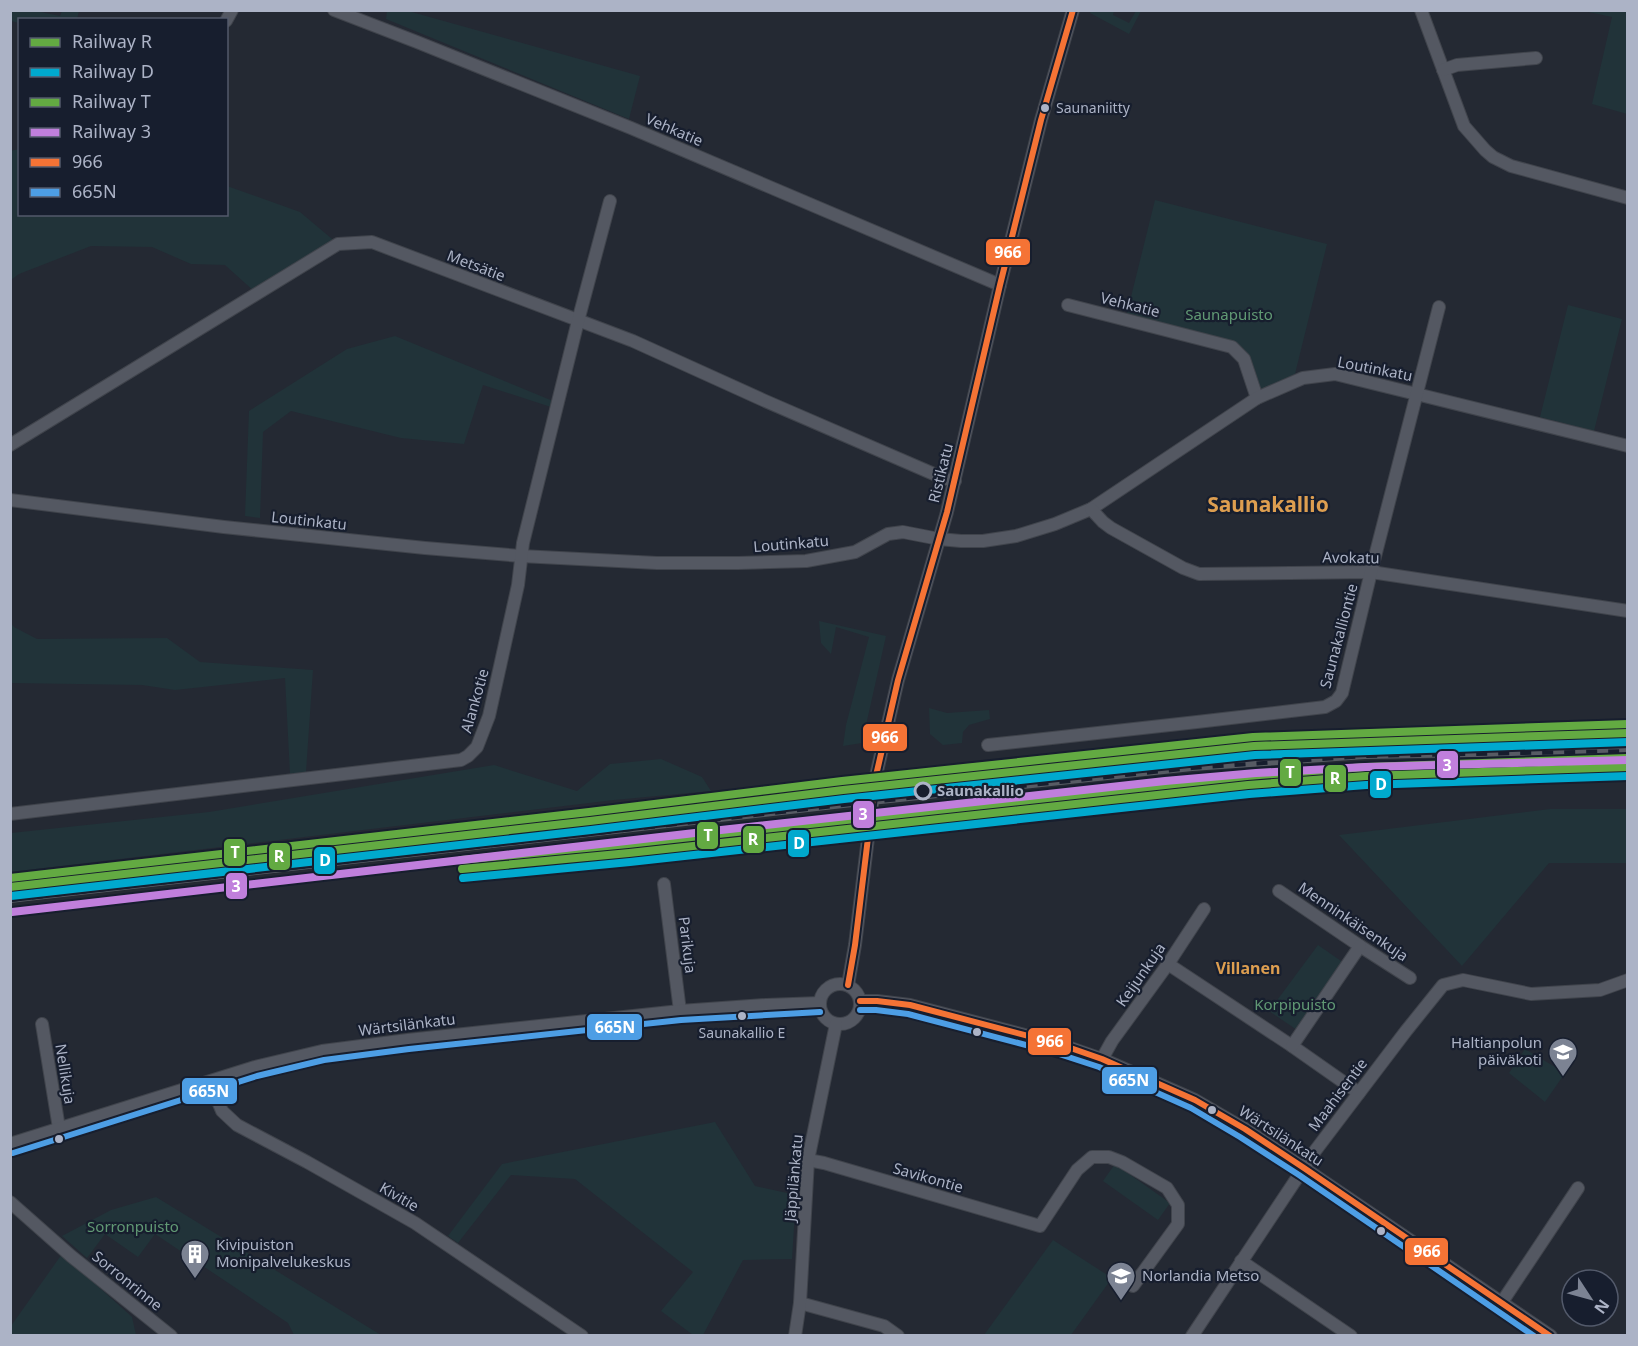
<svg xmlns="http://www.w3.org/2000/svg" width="1638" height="1346" font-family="'Noto Sans',sans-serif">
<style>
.green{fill:#213339}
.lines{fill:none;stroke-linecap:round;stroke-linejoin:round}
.minor-casing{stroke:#40444c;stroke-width:14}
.minor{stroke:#545862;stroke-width:12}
.rail-casing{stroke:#575b64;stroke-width:6}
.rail{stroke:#171e2e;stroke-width:4;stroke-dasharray:11;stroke-linecap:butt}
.bus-1-casing{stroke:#171e2e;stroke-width:10}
.bus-2-casing{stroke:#171e2e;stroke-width:10}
.bus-1{stroke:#f57335;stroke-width:6}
.bus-2{stroke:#4d9ee5;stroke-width:6}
.rail-1-casing{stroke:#171e2e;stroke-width:12}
.rail-2-casing{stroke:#171e2e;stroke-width:12}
.rail-3-casing{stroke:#171e2e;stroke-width:12}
.rail-4-casing{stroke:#171e2e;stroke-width:12}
.rail-1{stroke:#63aa42;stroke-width:8}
.rail-2{stroke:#00a9ce;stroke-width:8}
.rail-3{stroke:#63aa42;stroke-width:8}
.rail-4{stroke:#c07fdc;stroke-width:8}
.bus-dot{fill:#acb3c6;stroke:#171e2e;stroke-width:2}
.stop-dot{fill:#171e2e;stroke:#acb3c6;stroke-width:3}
.labels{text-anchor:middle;stroke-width:4.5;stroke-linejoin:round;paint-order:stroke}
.bus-label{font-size:14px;fill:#acb3c6;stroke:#171e2e;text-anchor:start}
.street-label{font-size:15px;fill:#acb3c6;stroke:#171e2e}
.park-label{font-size:15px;fill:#619974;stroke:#171e2e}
.stop-label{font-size:15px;font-weight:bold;fill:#acb3c6;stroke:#171e2e;text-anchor:start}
.poi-label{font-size:15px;fill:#acb3c6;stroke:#171e2e;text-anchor:start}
.neighbourhood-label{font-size:16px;font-weight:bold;fill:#dd9e50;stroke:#171e2e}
.district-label{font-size:21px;font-weight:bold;fill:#dd9e50;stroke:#171e2e}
.line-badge{stroke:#171e2e;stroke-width:2}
.badge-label{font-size:16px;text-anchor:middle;font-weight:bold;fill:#fff}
</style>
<rect width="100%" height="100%" fill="#242933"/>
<!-- green -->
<g class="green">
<polygon points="10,11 36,11 60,16 62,11 79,11 77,19 20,20 19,23 11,21"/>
<polygon points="387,11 408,11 640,76 629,119 386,19"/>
<polygon points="1091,11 1114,11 1113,15 1129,23 1136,11 1141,11 1129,34 1090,13"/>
<polygon points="1584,11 1627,11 1627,114 1592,104 1612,17"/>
<polygon points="19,149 20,214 226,214 227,186 300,212 338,244 256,293 225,265 191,264 152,247 91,246 19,274 11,280 10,151"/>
<polygon points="1155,200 1327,244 1295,374 1260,391 1249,356 1242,347 1127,313"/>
<polygon points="1568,305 1622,319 1594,431 1540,417"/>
<polygon points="395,336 553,401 551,407 483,385 464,444 401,438 291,411 263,432 260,518 245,516 249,411 347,349"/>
<polygon points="819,621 886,636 862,743 843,746 846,725 869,637 836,627 831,654 821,643"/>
<polygon points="11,623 14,627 37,639 167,638 200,662 313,670 306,772 290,774 285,678 175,690 142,685 11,683"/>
<polygon points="929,708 947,713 989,710 990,719 969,725 963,732 962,743 943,745 930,734"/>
<polygon points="661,759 702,777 711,791 614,800 11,872 11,833 209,812 494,765 577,791 610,764"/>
<polygon points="1550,809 1627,809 1627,863 1549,863 1462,966 1339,835"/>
<polygon points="1318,945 1344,963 1297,1030 1269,1011"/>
<polygon points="1525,1049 1565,1073 1545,1102 1509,1073"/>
<polygon points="715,1122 755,1186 796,1195 792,1259 743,1260 703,1335 693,1335 661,1311 693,1272 575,1179 511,1175 458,1243 448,1236 502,1164"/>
<polygon points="1115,1164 1170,1203 1158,1220 1103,1181"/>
<polygon points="156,1197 381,1335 294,1335 288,1323 155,1234 138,1257 105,1234 87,1258 62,1236 111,1210"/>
<polygon points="1053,1240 1112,1278 1071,1335 984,1335"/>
<polygon points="62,1254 132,1317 136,1335 11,1336 11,1326"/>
</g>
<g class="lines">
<!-- minor casing -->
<g class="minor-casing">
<g id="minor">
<polyline points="334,10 417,42 631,128 1000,285"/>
<polyline points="1421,10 1464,126 1485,150 1493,157 1511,166 1628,198"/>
<polyline points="226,21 232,10"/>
<polyline points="1443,70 1457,65 1536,58"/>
<polyline points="1068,305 1232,347 1244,359 1257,398"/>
<polyline points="10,445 338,244 372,242 633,341 763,400 943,478 955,481"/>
<polyline points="10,500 224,527 425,548 521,556 657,563 738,563 806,561 855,552 888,534 903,532 939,539 961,541 983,541 1016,536 1055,524 1091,509 1257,398 1303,378 1335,374 1628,446"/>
<polyline points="1091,509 1103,522 1111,528 1183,568 1199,574 1371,572 1628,611"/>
<polyline points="988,745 1197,722 1325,707 1336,701 1342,693 1371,572 1439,307"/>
<polyline points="10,814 461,760 468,756 477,747 489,716 518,585 523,543 578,321 610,201"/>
<polyline points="664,884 680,1011"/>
<polyline points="1279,891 1360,946 1410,978"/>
<polyline points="1168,964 1292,1046 1359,1093"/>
<circle cx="840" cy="1004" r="20"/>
<polyline points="848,985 855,945 875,780 898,680 947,512 1000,285 1041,120 1073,10"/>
<polyline points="860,1001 877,1001 910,1005 1059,1044 1102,1059 1195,1100 1245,1129 1304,1168 1551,1336"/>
<polyline points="42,1024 59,1128"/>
<polyline points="1292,1046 1360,946"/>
<polyline points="1102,1059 1112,1041 1168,964 1204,909"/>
<polyline points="210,1082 222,1111 237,1125 307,1162 415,1223 582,1336"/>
<polyline points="10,1144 255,1067 322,1051 408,1040 680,1011 766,1005 820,1003"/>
<polyline points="808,1160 824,1163 1040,1226 1077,1170 1092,1157 1109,1157 1122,1162 1167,1188 1178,1205 1178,1224 1133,1286"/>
<polyline points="10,1202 71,1256 171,1336"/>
<polyline points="1241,1261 1351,1336"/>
<polyline points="1502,1302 1578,1188"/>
<polyline points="800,1303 884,1326 898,1336"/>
<polyline points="795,1336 800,1303 808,1160 836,1024"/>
<polyline points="1192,1336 1315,1151 1406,1031 1443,985 1463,980 1531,994 1600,990 1628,980"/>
</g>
</g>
<!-- minor -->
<use href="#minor" class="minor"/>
<!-- rail casing -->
<g class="rail-casing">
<polyline id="rail" points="10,900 843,805 1192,768 1365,756 1628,751"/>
</g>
<!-- rail -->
<use href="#rail" class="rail"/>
<!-- bus-1 casing -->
<g class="bus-1-casing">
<g id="bus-1">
<polyline points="848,985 855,945 875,780 898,680 947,512 1000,285 1041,120 1073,10"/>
<polyline points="860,1001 877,1001 910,1005 1059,1044 1102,1059 1195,1100 1245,1129 1304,1168 1550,1336"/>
</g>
</g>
<!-- bus-2 casing -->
<g class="bus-2-casing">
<g id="bus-2">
<polyline points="860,1010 876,1010 908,1014 1056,1053 1099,1067 1191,1108 1240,1137 1299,1175 1534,1336"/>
<polyline points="13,1153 257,1076 324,1060 409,1049 681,1020 820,1012"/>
</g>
</g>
<!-- bus-1 -->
<use href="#bus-1" class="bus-1"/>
<!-- bus-2 -->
<use href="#bus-2" class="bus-2"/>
<!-- rail-1 casing -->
<g class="rail-1-casing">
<g id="rail-1">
<polyline points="462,869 629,853 1248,785 1366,776 1628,767"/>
<polyline points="10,887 590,821 843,790 1254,746 1628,733"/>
</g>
</g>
<!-- rail-2 casing -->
<g class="rail-2-casing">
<g id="rail-2">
<polyline points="463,878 630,862 1249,794 1366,785 1628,776"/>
<polyline points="11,896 591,830 844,799 1255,755 1628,742"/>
</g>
</g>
<!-- rail-3 casing -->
<g class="rail-3-casing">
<g id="rail-3">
<polyline points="461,860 628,844 1247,776 1366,767 1628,758"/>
<polyline points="10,878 589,812 842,781 1253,737 1628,724"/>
</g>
</g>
<!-- rail-4 casing -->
<g class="rail-4-casing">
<polyline id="rail-4" points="12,912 712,831 1165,781 1256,773 1365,767 1628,760"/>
</g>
<!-- rail-1 -->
<use href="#rail-1" class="rail-1"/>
<!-- rail-2 -->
<use href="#rail-2" class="rail-2"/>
<!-- rail-3 -->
<use href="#rail-3" class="rail-3"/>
<!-- rail-4 -->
<use href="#rail-4" class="rail-4"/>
</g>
<!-- icons -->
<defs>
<g id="school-pin" transform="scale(1.5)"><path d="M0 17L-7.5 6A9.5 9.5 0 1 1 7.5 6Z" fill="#7c8393" stroke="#171e2e"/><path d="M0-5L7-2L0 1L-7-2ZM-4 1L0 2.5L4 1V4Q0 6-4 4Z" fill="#fff"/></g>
<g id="building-pin" transform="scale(1.5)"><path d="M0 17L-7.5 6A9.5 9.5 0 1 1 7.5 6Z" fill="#7c8393" stroke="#171e2e"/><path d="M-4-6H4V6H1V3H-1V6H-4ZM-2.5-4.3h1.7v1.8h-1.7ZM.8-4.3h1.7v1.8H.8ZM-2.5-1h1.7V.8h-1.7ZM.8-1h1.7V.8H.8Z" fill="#fff"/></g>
</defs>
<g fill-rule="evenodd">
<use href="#school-pin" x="1563" y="1052"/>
<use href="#building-pin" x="195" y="1254"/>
<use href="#school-pin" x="1121" y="1276"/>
</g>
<!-- markers -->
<g class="bus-dot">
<circle cx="1045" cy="108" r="5"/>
<circle cx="742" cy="1016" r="5"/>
<circle cx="977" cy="1032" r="5"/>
<circle cx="1212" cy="1110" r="5"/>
<circle cx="59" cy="1139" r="5"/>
<circle cx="1381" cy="1231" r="5"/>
</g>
<circle class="stop-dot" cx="923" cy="791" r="8"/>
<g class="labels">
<!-- bus labels -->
<g class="bus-label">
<text x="1056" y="113">Saunaniitty</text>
<text x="742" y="1038" text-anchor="middle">Saunakallio E</text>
</g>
<!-- street labels -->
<g class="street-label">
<text transform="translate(674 130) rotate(23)" y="5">Vehkatie</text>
<text transform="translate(476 266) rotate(21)" y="5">Metsätie</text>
<text transform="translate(1130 305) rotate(14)" y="5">Vehkatie</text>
<text transform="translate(1375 369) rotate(11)" y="5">Loutinkatu</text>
<text transform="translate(941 473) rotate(-76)" y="5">Ristikatu</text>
<text transform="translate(309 521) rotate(6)" y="5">Loutinkatu</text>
<text transform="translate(791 544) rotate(-5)" y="5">Loutinkatu</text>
<text transform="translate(1351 558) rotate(1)" y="5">Avokatu</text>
<text transform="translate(1339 636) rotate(-75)" y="5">Saunakalliontie</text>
<text transform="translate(475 701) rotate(-74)" y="5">Alankotie</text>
<text transform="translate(1353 922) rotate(34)" y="5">Menninkäisenkuja</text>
<text transform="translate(687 945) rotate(83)" y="5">Parikuja</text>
<text transform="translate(1141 975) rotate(-55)" y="5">Keijunkuja</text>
<text transform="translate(407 1025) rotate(-7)" y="5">Wärtsilänkatu</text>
<text transform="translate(65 1074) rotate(81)" y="5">Nellikuja</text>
<text transform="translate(1338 1095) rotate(-53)" y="5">Maahisentie</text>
<text transform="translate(1281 1136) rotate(33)" y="5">Wärtsilänkatu</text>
<text transform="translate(794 1178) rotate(-85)" y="5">Jäppilänkatu</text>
<text transform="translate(928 1178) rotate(16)" y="5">Savikontie</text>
<text transform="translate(399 1197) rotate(30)" y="5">Kivitie</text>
<text transform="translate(127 1281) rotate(39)" y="5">Sorronrinne</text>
</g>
<!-- park labels -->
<g class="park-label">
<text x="1229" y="320">Saunapuisto</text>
<text x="1295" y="1010">Korpipuisto</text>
<text x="133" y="1232">Sorronpuisto</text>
</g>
<!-- stop labels -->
<g class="stop-label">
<text x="937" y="796">Saunakallio</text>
</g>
<!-- poi labels -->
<g class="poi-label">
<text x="1542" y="1048" text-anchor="end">Haltianpolun<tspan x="1542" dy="17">päiväkoti</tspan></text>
<text x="216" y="1250">Kivipuiston<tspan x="216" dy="17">Monipalvelukeskus</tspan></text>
<text x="1142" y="1281">Norlandia Metso</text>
</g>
<!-- neighbourhood labels -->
<g class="neighbourhood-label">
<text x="1248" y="974">Villanen</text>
</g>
<!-- district labels -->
<g class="district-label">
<text x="1268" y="512">Saunakallio</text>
</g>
</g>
<g class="line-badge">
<rect x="985" y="238" width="46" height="28" rx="6" fill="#f57335"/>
<rect x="862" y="723" width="46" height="29" rx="6" fill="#f57335"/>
<rect x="1436" y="750" width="23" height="29" rx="6" fill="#c07fdc"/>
<rect x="1279" y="758" width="23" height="29" rx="6" fill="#63aa42"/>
<rect x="1324" y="764" width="23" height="29" rx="6" fill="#63aa42"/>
<rect x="1369" y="770" width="23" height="29" rx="6" fill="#00a9ce"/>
<rect x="852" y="800" width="23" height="29" rx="6" fill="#c07fdc"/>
<rect x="696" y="821" width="23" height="29" rx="6" fill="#63aa42"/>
<rect x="742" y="825" width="23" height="29" rx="6" fill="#63aa42"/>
<rect x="787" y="829" width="23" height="29" rx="6" fill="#00a9ce"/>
<rect x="223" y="838" width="23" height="29" rx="6" fill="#63aa42"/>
<rect x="268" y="842" width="23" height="29" rx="6" fill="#63aa42"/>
<rect x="313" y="846" width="23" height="29" rx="6" fill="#00a9ce"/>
<rect x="225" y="872" width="23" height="28" rx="6" fill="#c07fdc"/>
<rect x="586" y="1013" width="57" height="28" rx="6" fill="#4d9ee5"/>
<rect x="1027" y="1027" width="45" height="29" rx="6" fill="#f57335"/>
<rect x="1101" y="1066" width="57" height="29" rx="6" fill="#4d9ee5"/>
<rect x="181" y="1077" width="57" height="28" rx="6" fill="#4d9ee5"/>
<rect x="1404" y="1237" width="45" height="29" rx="6" fill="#f57335"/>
</g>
<g class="badge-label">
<text x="1008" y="258">966</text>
<text x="885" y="743">966</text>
<text x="1447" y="771">3</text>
<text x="1290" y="778">T</text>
<text x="1335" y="784">R</text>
<text x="1381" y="790">D</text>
<text x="863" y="820">3</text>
<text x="708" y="841">T</text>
<text x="753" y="845">R</text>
<text x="799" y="849">D</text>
<text x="235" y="858">T</text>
<text x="279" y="862">R</text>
<text x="325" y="866">D</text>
<text x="236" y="892">3</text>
<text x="615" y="1033">665N</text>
<text x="1050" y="1047">966</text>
<text x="1129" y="1086">665N</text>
<text x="209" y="1097">665N</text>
<text x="1427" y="1257">966</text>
</g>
<!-- border -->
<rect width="1638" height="1346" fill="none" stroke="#acb3c6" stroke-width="24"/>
<!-- legend -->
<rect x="18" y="18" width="210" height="198" fill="#171e2e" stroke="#535a6b" stroke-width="1.5"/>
<rect x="30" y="38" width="30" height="9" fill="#63aa42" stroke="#535a6b" stroke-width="1.5"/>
<text x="72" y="48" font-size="18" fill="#acb3c6">Railway R</text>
<rect x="30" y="68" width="30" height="9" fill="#00a9ce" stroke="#535a6b" stroke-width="1.5"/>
<text x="72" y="78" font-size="18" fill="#acb3c6">Railway D</text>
<rect x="30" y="98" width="30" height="9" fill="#63aa42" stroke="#535a6b" stroke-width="1.5"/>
<text x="72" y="108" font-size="18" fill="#acb3c6">Railway T</text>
<rect x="30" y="128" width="30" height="9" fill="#c07fdc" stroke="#535a6b" stroke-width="1.5"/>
<text x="72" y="138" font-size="18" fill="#acb3c6">Railway 3</text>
<rect x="30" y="158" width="30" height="9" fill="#f57335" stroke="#535a6b" stroke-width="1.5"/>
<text x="72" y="168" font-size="18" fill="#acb3c6">966</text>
<rect x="30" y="188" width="30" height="9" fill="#4d9ee5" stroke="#535a6b" stroke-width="1.5"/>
<text x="72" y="198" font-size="18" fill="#acb3c6">665N</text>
<!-- north arrow -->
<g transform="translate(1590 1298) rotate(126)"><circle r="28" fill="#171e2e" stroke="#535a6b" stroke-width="1.5"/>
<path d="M0-4.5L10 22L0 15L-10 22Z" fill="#7c8393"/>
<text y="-9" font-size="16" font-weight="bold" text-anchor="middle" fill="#acb3c6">N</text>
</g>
</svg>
